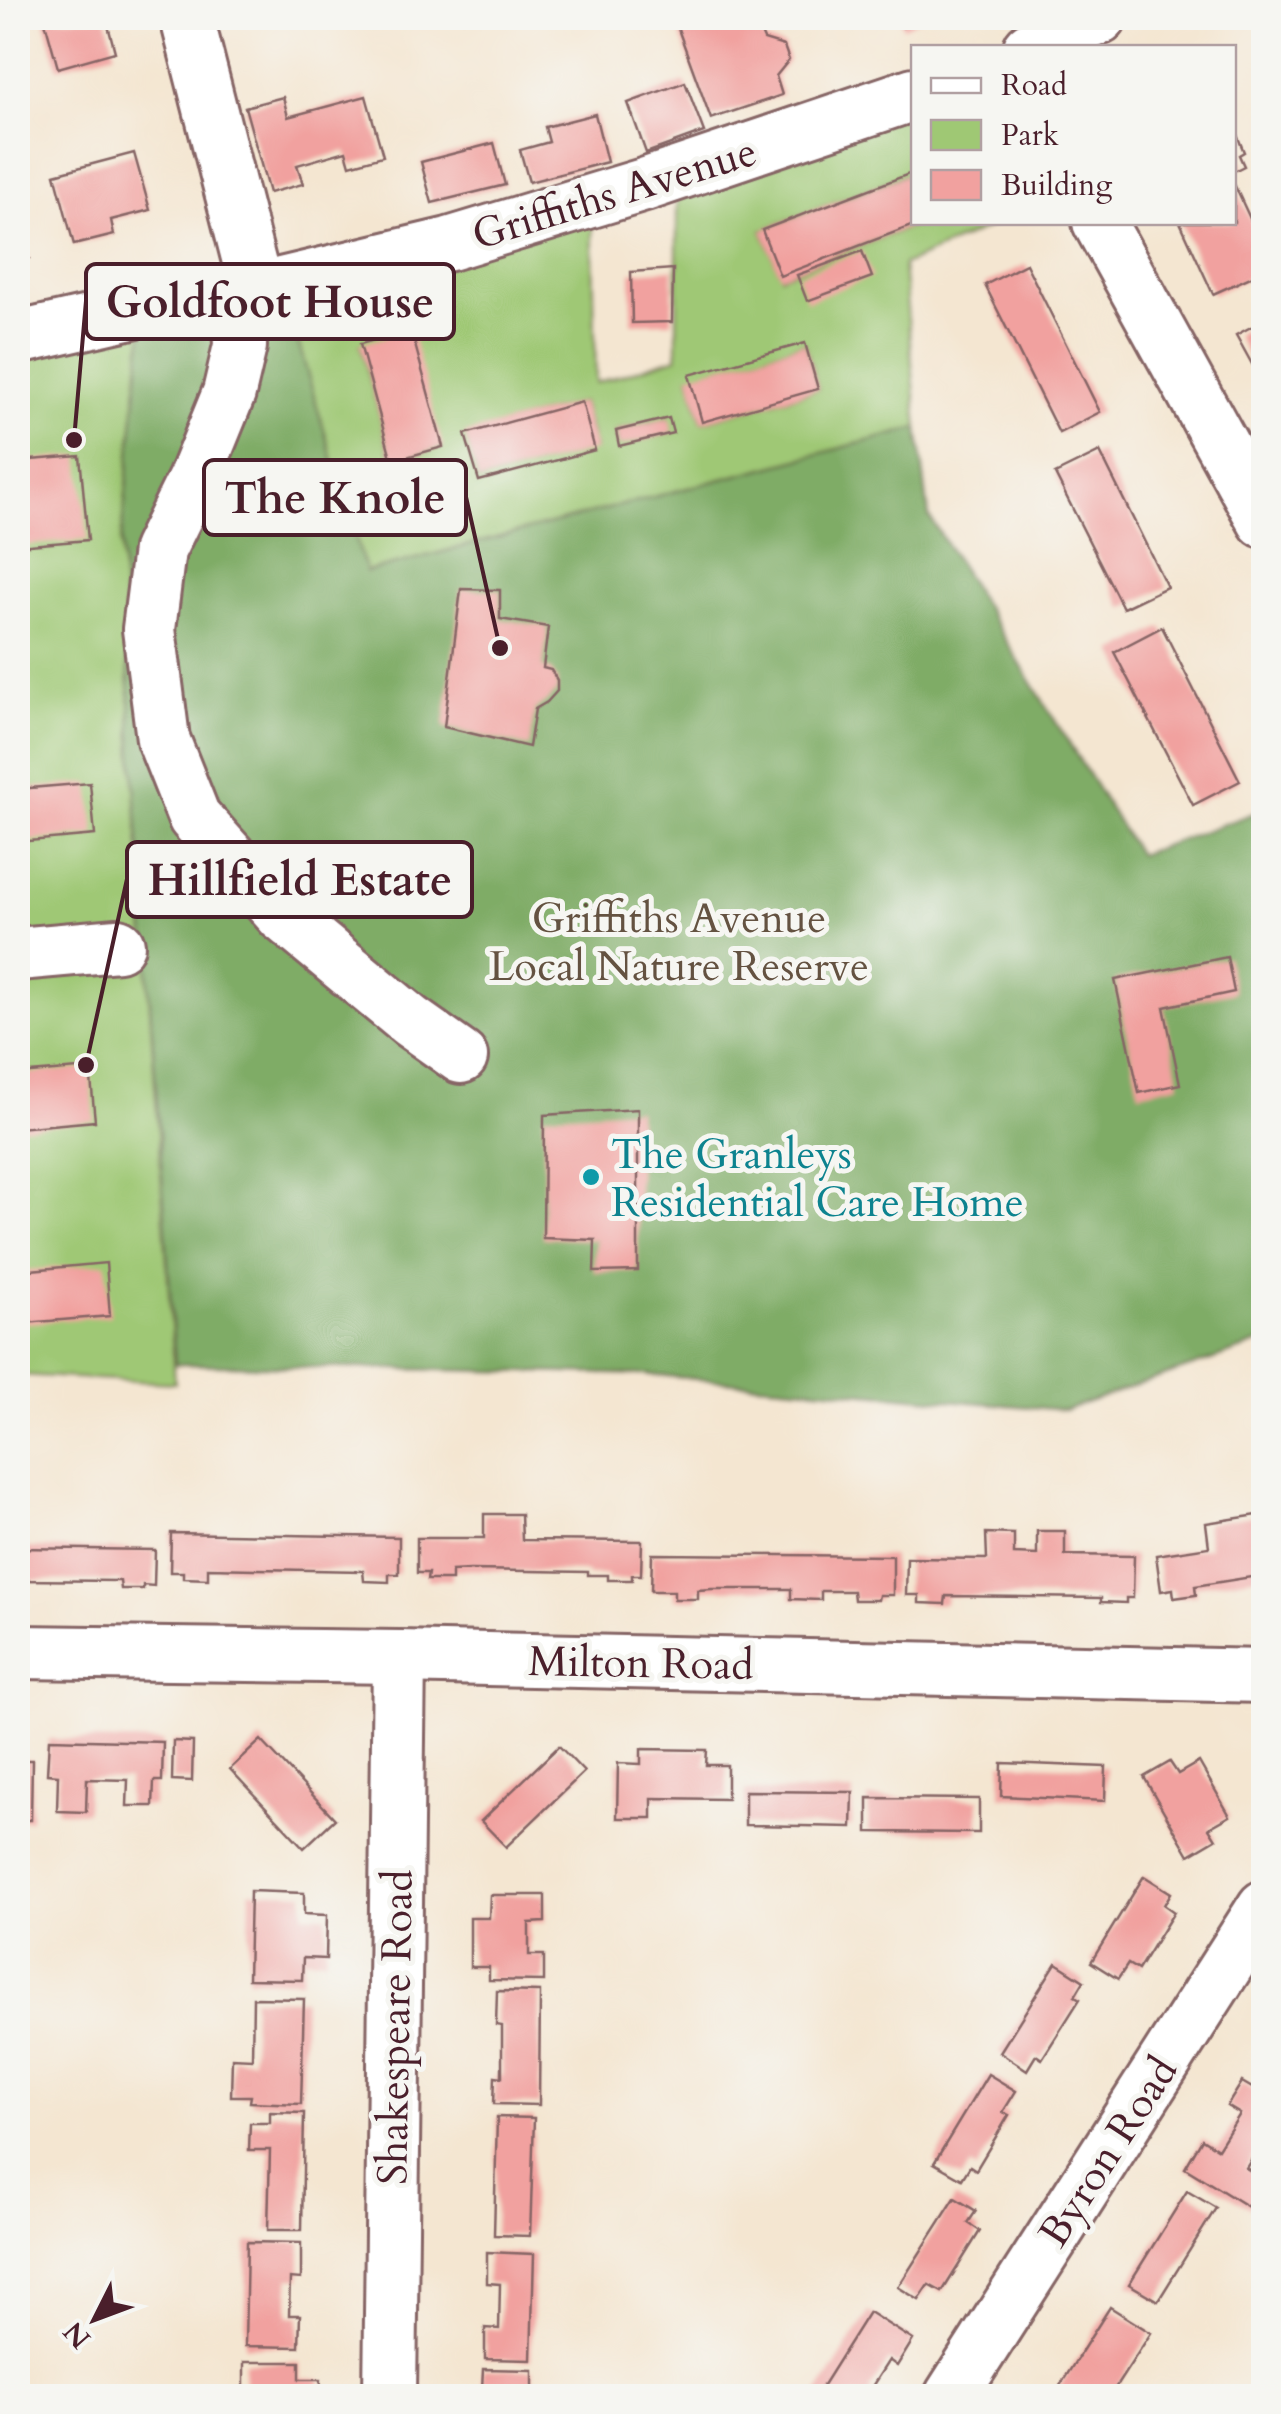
<svg xmlns="http://www.w3.org/2000/svg" width="1281" height="2414" font-family="Cardo,serif">
<style>
.green{fill:#9fc874;stroke:#747450;stroke-width:2.5;fill-rule:evenodd}
.forest{fill:#7fac66;stroke:#646648;stroke-width:2.5}
.building{fill:#f1a19f}
.lines{fill:none;stroke-linecap:round;stroke-linejoin:round}
.minor-casing{stroke:#866565;stroke-width:58}
.minor{stroke:#fff;stroke-width:52}
.culture-dot{fill:#0f9aa8;stroke:#f6f6f2;stroke-width:4}
.labels{text-anchor:middle;stroke-width:10;stroke-linejoin:round;paint-order:stroke}
.street-label{font-size:42px;fill:#4a1f2b;stroke:#f6f6f2}
.park-label{font-size:42px;fill:#645241;stroke:#f6f6f2}
.culture-label{font-size:42px;fill:#0d838f;stroke:#f6f6f2;text-anchor:start}
.leader{fill:none;stroke:#4a1f2b;stroke-width:4}
.callout-dot{fill:#4a1f2b;stroke:#f6f6f2;stroke-width:4}
.callout{fill:#f6f6f2;stroke:#4a1f2b;stroke-width:4}
.callout-label{font-size:45px;text-anchor:middle;font-weight:bold;fill:#4a1f2b}
</style>
<rect width="100%" height="100%" fill="#f6f6f2"/>
<filter id="ink" filterUnits="userSpaceOnUse"><feTurbulence type="fractalNoise" baseFrequency=".01" numOctaves="2"/><feDisplacementMap in="SourceGraphic" scale="20" xChannelSelector="R" yChannelSelector="G"/><feConvolveMatrix kernelMatrix="1 2 1 2 8 2 1 2 1" color-interpolation-filters="sRGB"/></filter>
<filter id="wash" filterUnits="userSpaceOnUse"><feTurbulence type="fractalNoise" baseFrequency=".0048" numOctaves="4" result="noise"/><feDisplacementMap in="SourceGraphic" scale="40" xChannelSelector="R" yChannelSelector="G"/><feGaussianBlur stdDeviation="2.25" result="paint"/><feColorMatrix in="noise" values="0 0 0 0 0 0 0 0 0 0 0 0 0 0 0 0 0 1.4 0 .05"/><feComposite in="paint" operator="in"/></filter>
<g filter="url(#wash)">
<rect width="100%" height="100%" fill="#f4e6d1"/>
<!-- green -->
<g class="green">
<path d="M913,94V172L762,230L781,276L920,223H998L903,265L918,428L365,572L281,284L592,201L596,383L677,357V174ZM805,343L818,389L702,422L689,376ZM360,344L442,447L392,461ZM582,402L595,449L479,481L466,435ZM668,418L672,433L619,445L616,431Z"/>
<polygon points="145,309 121,542 133,756 175,1383 18,1375 18,338"/>
</g>
<!-- forest -->
<polygon class="forest" points="281,284 366,572 918,428 929,516 1138,855 1254,813 1264,845 1263,1342 1065,1410 652,1375 175,1364 133,756 121,542 145,309"/>
<g id="blocks">
<!-- building -->
<g class="building">
<polygon points="44,18 106,18 115,52 58,68"/>
<polygon points="674,18 774,18 772,23 760,31 764,40 784,46 789,60 776,76 782,95 711,119"/>
<polygon points="899,18 922,18 903,27"/>
<polygon points="685,82 704,132 646,153 628,103"/>
<polygon points="366,96 383,156 350,165 346,151 297,165 303,184 269,193 245,107 283,97 288,117"/>
<polygon points="595,114 607,162 529,182 520,150 549,142 545,127"/>
<polygon points="1237,135 1244,152 1239,155 1244,166 1234,171 1234,137"/>
<polygon points="494,143 505,185 432,203 421,162"/>
<polygon points="134,153 150,210 111,220 114,235 74,245 55,174"/>
<polygon points="914,172 914,225 780,276 762,230"/>
<polygon points="1234,184 1259,238 1264,236 1264,271 1213,294 1180,222 1234,222"/>
<polygon points="18,218 29,258 18,261"/>
<polygon points="862,251 872,277 807,301 797,275"/>
<polygon points="1026,264 1100,412 1059,433 985,285"/>
<polygon points="673,269 672,322 632,323 631,272"/>
<polygon points="1264,320 1264,386 1236,335"/>
<polygon points="411,330 443,447 392,461 360,344"/>
<polygon points="805,343 818,389 702,422 689,375"/>
<polygon points="582,402 595,450 479,481 465,434"/>
<polygon points="669,418 673,433 619,446 616,431"/>
<polygon points="1100,452 1167,587 1123,608 1055,474"/>
<polygon points="80,456 88,540 18,546 18,461"/>
<polygon points="461,589 500,590 500,619 548,627 543,668 551,670 557,680 557,691 547,702 535,709 529,747 444,727"/>
<polygon points="1162,627 1240,781 1193,805 1114,652"/>
<polygon points="90,783 95,835 18,842 18,789"/>
<polygon points="1227,957 1234,992 1164,1007 1180,1084 1139,1093 1115,980"/>
<polygon points="90,1068 95,1121 18,1128 18,1074"/>
<polygon points="638,1109 638,1271 594,1272 595,1240 543,1238 544,1115"/>
<polygon points="106,1263 110,1316 25,1323 20,1271"/>
<polygon points="484,1514 521,1514 522,1540 642,1541 641,1575 632,1575 632,1580 608,1580 608,1575 588,1575 588,1572 470,1570 452,1571 452,1580 427,1580 428,1573 417,1573 417,1538 484,1538"/>
<polygon points="1264,1514 1264,1575 1195,1586 1196,1595 1174,1598 1173,1589 1161,1591 1156,1555 1209,1547 1206,1523"/>
<polygon points="1037,1531 1065,1531 1065,1555 1134,1556 1133,1598 1126,1598 1126,1603 1101,1602 1101,1598 946,1596 945,1604 919,1603 919,1595 906,1595 907,1558 987,1559 986,1533 1014,1534 1014,1554 1037,1555"/>
<polygon points="171,1533 399,1537 399,1574 389,1574 389,1582 364,1581 363,1571 208,1568 208,1579 183,1578 183,1572 170,1572"/>
<polygon points="18,1548 155,1550 154,1586 143,1585 143,1589 121,1589 120,1581 18,1580"/>
<polygon points="652,1554 893,1556 893,1595 879,1595 878,1600 854,1600 853,1591 821,1591 821,1600 791,1599 791,1589 712,1589 698,1590 698,1599 674,1599 674,1591 651,1591"/>
<polygon points="49,1739 163,1742 162,1781 154,1781 153,1806 127,1806 128,1780 87,1779 86,1812 57,1811 58,1775 47,1774"/>
<polygon points="261,1740 335,1819 304,1848 230,1769"/>
<polygon points="173,1741 193,1742 192,1781 172,1780"/>
<polygon points="559,1746 584,1772 506,1847 481,1821"/>
<polygon points="641,1749 707,1750 706,1765 727,1765 727,1799 652,1798 652,1818 617,1818 618,1763 641,1764"/>
<polygon points="18,1760 32,1760 31,1820 18,1820"/>
<polygon points="1170,1762 1178,1774 1199,1762 1230,1816 1209,1828 1216,1839 1189,1855 1144,1777"/>
<polygon points="1002,1763 1106,1767 1105,1801 1001,1796"/>
<polygon points="745,1791 853,1792 852,1827 745,1825"/>
<polygon points="868,1798 979,1799 979,1833 868,1832"/>
<polygon points="1144,1876 1171,1893 1164,1905 1174,1912 1138,1970 1128,1964 1118,1979 1091,1962"/>
<polygon points="250,1891 304,1893 304,1914 327,1915 326,1959 303,1958 302,1980 248,1979"/>
<polygon points="490,1895 545,1895 545,1922 529,1923 529,1955 544,1955 544,1981 489,1980 489,1967 470,1967 470,1918 489,1918"/>
<polygon points="1056,1963 1084,1981 1075,1996 1080,1999 1042,2059 1036,2055 1027,2070 1000,2052"/>
<polygon points="497,1991 540,1992 539,2105 494,2104 495,2076 502,2077 502,2026 496,2025"/>
<polygon points="253,1998 304,1999 301,2104 250,2102 251,2096 231,2096 232,2058 252,2059"/>
<polygon points="988,2074 1016,2091 1003,2112 1009,2115 976,2170 970,2166 962,2179 934,2163"/>
<polygon points="1242,2082 1264,2095 1264,2139 1246,2168 1264,2179 1264,2186 1250,2208 1185,2168 1202,2139 1218,2149 1240,2114 1227,2106"/>
<polygon points="270,2112 304,2113 302,2230 268,2230 270,2150 249,2150 250,2123 270,2123"/>
<polygon points="497,2117 534,2118 530,2236 494,2235"/>
<polygon points="1187,2191 1216,2208 1158,2301 1129,2284"/>
<polygon points="955,2198 976,2211 968,2223 980,2231 942,2292 929,2285 919,2300 898,2287"/>
<polygon points="247,2242 301,2243 301,2279 290,2278 289,2315 300,2315 299,2347 245,2346"/>
<polygon points="487,2252 534,2254 531,2360 485,2359 485,2328 499,2329 500,2284 487,2283"/>
<polygon points="1110,2307 1151,2333 1110,2396 1057,2396 1054,2395"/>
<polygon points="869,2312 913,2340 897,2366 889,2360 869,2391 877,2396 816,2396"/>
<polygon points="244,2362 300,2362 300,2379 321,2379 320,2396 244,2396"/>
<polygon points="483,2369 533,2370 533,2396 468,2396 468,2389 482,2389"/>
</g>
</g>
</g>
<g filter="url(#ink)">
<use href="#blocks" fill-opacity="0" stroke="#866565" stroke-width="2.5"/>
<g class="lines">
<!-- minor casing -->
<g class="minor-casing">
<g id="minor">
<polyline points="187,18 256,289"/>
<polyline points="1030,48 1100,18"/>
<polyline points="1099,222 1264,521"/>
<polyline points="238,292 240,346 229,393 194,479 159,550 149,629 163,739 194,817 283,916 410,1021 461,1057"/>
<polyline points="18,338 145,309 281,284 449,244 644,185 914,94"/>
<polyline points="18,954 118,945"/>
<polyline points="18,1652 399,1657 1264,1676"/>
<polyline points="390,2396 399,1657"/>
<polyline points="951,2396 1264,1907"/>
</g>
</g>
<!-- minor -->
<use href="#minor" class="minor"/>
</g>
</g>
<!-- markers -->
<circle class="culture-dot" cx="591" cy="1177" r="10"/>
<g class="labels">
<!-- street labels -->
<g class="street-label">
<text transform="translate(614 192) rotate(-17)" y="15">Griffiths Avenue</text>
<text transform="translate(641 1662) rotate(1)" y="15">Milton Road</text>
<text transform="translate(394 2027) rotate(-89)" y="15">Shakespeare Road</text>
<text transform="translate(1107 2151) rotate(-57)" y="15">Byron Road</text>
</g>
<!-- park labels -->
<g class="park-label">
<text x="679" y="932">Griffiths Avenue<tspan x="679" dy="48">Local Nature Reserve</tspan></text>
</g>
<!-- culture labels -->
<g class="culture-label">
<text x="611" y="1168">The Granleys<tspan x="611" dy="48">Residential Care Home</tspan></text>
</g>
</g>
<!-- callouts -->
<path class="leader" d="M74 440L86 301M500 648L466 497M86 1065L127 879"/>
<g class="callout-dot">
<circle cx="74" cy="440" r="10"/>
<circle cx="500" cy="648" r="10"/>
<circle cx="86" cy="1065" r="10"/>
</g>
<g class="callout">
<rect x="86" y="264" width="368" height="75" rx="10"/>
<rect x="204" y="460" width="262" height="75" rx="10"/>
<rect x="127" y="842" width="345" height="75" rx="10"/>
</g>
<g class="callout-label">
<text x="270" y="317">Goldfoot House</text>
<text x="335" y="513">The Knole</text>
<text x="300" y="895">Hillfield Estate</text>
</g>
<!-- margin -->
<rect width="1281" height="2414" fill="none" stroke="#f6f6f2" stroke-width="60"/>
<!-- legend -->
<rect x="911" y="45" width="325" height="180" fill="#f6f6f2" stroke="#b1a0a2" stroke-width="2.5"/>
<rect x="931" y="78" width="50" height="15" fill="#ffffff" stroke="#b1a0a2" stroke-width="2.5"/>
<text x="1001" y="95" font-size="30" fill="#4a1f2b">Road</text>
<rect x="931" y="120" width="50" height="30" fill="#9fc874" stroke="#b1a0a2" stroke-width="2.5"/>
<text x="1001" y="145" font-size="30" fill="#4a1f2b">Park</text>
<rect x="931" y="170" width="50" height="30" fill="#f1a19f" stroke="#b1a0a2" stroke-width="2.5"/>
<text x="1001" y="195" font-size="30" fill="#4a1f2b">Building</text>
<!-- north arrow -->
<g transform="translate(95 2319) rotate(228)" stroke="#f6f6f2" stroke-width="8" paint-order="stroke">
<path d="M0-8L18 38L0 25L-18 38Z" fill="#4a1f2b"/>
<text y="-15" font-size="28" font-weight="bold" text-anchor="middle" fill="#4a1f2b">N</text>
</g>
</svg>
